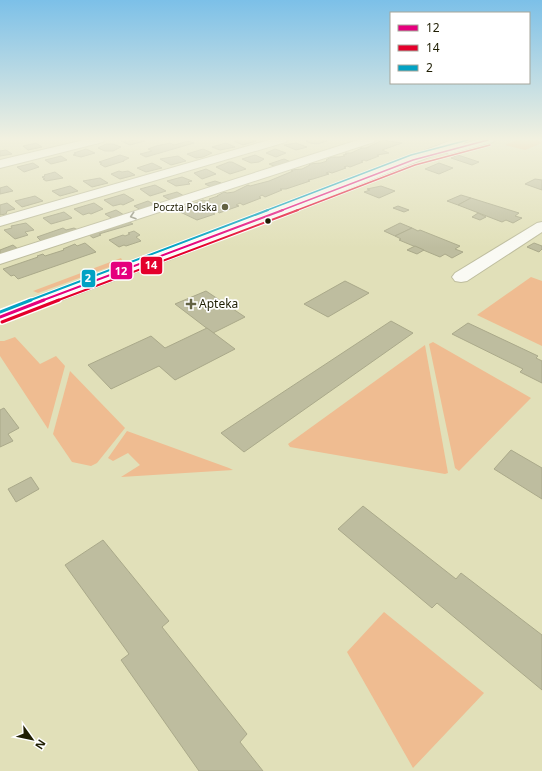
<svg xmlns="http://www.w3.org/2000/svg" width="542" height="771" font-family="'Noto Sans',sans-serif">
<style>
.green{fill:#efbc91}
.building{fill:#bebd9f;stroke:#aaa98a}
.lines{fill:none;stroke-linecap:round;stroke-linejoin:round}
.minor-casing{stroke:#bebd9e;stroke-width:2}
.minor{fill:#fafaf4;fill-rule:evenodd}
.bus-1-far2-casing{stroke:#fff;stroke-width:3}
.bus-1-far1-casing{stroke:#fff;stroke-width:4}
.bus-1-casing{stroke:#fff;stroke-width:6}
.bus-2-far2-casing{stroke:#fff;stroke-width:3}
.bus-2-far1-casing{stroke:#fff;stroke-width:4}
.bus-2-casing{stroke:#fff;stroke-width:6}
.bus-3-far2-casing{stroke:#fff;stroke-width:3}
.bus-3-far1-casing{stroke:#fff;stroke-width:4}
.bus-3-casing{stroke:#fff;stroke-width:6}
.bus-1-far2{stroke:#e5007d;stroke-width:1.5}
.bus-1-far1{stroke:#e5007d;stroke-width:2}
.bus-1{stroke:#e5007d;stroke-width:3}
.bus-2-far2{stroke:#e4002b;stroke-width:1.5}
.bus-2-far1{stroke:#e4002b;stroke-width:2}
.bus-2{stroke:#e4002b;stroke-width:3}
.bus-3-far2{stroke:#02a2c4;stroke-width:1.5}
.bus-3-far1{stroke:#02a2c4;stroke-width:2}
.bus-3{stroke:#02a2c4;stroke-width:3}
.oneway{stroke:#979788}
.poi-dot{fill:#636243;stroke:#fff;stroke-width:1.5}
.bus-dot{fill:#1f1e03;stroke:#fff;stroke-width:1.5}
.labels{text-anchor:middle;stroke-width:3.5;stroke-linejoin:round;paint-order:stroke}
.far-poi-label{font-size:10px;fill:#1f1e03;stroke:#fff;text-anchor:end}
.poi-label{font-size:12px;fill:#1f1e03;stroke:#fff;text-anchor:start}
.line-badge{stroke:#fff;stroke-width:1.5}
.badge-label{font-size:11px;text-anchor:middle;font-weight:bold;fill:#fff}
</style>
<rect width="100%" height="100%" fill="#e1e0b9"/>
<!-- green -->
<g class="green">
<polygon points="516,140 539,140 542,143 525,150 505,145"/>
<polygon points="121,258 123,262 38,293 33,291"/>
<polygon points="531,277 542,281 542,346 477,315"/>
<polygon points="15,337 40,364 56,356 65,366 48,429 0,356 0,341 4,341"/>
<polygon points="433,342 531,398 459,471 455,468 429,344"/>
<polygon points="425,345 448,473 445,474 290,447 288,444"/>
<polygon points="70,371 125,428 97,463 91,466 72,462 53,434"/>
<polygon points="127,431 229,468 233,470 121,477 140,465 128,453 113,461 108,458"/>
<polygon points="384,612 484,693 413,768 347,652"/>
</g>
<!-- building -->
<g class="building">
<polygon points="143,140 145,141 130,145 121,141"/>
<polygon points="236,140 254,140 256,141 243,145 234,141"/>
<polygon points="306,140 326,140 327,141 317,144 310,143 306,141 308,141"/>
<polygon points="383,140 402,143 382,150 389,153 377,155 379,156 366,161 364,160 361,161 363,162 350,167 347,166 344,167 346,168 332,173 329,172 326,173 329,174 313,179 308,180 310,181 286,189 280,189 282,190 265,197 262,195 259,197 261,198 243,205 240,203 236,205 239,206 219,213 217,211 213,213 215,214 197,220 176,210 203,200 206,201 210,200 209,199 218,196 217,196 224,192 227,193 234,192 248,185 250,186 269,181 293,171 291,170 302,169 310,165 309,164 321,163 327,161 326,160 331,157 339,157 345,156 343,155 347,154 345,153 351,153 362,148 360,148 366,148"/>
<polygon points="188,141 194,143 146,157 140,154 152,151 148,149 156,146 170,143 174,145"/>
<polygon points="36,143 42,147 28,150 23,146"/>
<polygon points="226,143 235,147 220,150 212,147"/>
<polygon points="296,143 307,147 296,150 284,145"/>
<polygon points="106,144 113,144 121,147 113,151 105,151 98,148"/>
<polygon points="86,149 95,153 81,157 73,155 76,154 74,153"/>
<polygon points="203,149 212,153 203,157 196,158 187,154"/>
<polygon points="275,149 286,153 276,157 266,153"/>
<polygon points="6,150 12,154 0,156 0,151"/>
<polygon points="120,155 129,158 123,161 124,161 105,167 100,164 102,163 99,162"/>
<polygon points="255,155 264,159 259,162 251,163 242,159"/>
<polygon points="458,155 479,162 472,165 451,158"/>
<polygon points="61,156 67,160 51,164 45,160"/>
<polygon points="178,156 186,161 171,165 160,159"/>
<polygon points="284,159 291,162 276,167 269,164"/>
<polygon points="229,162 232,162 246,169 230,174 216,167"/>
<polygon points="33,163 39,167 24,172 17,167"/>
<polygon points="152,163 162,168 146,172 137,168"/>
<polygon points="439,163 453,168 439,174 425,169"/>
<polygon points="206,169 216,174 202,179 194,173"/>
<polygon points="119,171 122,172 128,171 135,175 120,179 111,174"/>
<polygon points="55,172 63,178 46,181 43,179 45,179 42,177 45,176 44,175"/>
<polygon points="182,177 192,181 188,182 190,184 176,186 167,181"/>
<polygon points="100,178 108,183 92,187 83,181"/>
<polygon points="535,179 542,180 542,190 525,184"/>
<polygon points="215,181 221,183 211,187 205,184"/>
<polygon points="155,185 166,191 150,196 140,189"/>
<polygon points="7,186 13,191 0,194 0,188"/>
<polygon points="70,186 78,191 60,196 52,191"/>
<polygon points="381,186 395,191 379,198 364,192 370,190 367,189"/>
<polygon points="177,192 184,196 170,200 163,196"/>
<polygon points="124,194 134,200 123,205 121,204 113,206 104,200"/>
<polygon points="461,195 471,198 458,205 447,201"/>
<polygon points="35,196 43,201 22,207 15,201"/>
<polygon points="471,198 519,213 515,216 522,218 513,223 506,220 502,222 458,205"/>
<polygon points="148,201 155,205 141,210 134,206"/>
<polygon points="7,203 15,209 7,211 6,214 0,215 0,205"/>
<polygon points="94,203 103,209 91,214 89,213 83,215 74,209"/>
<polygon points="398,206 409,210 404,212 393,208"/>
<polygon points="116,210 124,215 113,219 105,214"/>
<polygon points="64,212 72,218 51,224 43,218"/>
<polygon points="478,213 486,217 480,220 472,217"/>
<polygon points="126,220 133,224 99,234 101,235 93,238 87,233"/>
<polygon points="26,223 34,230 25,232 28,235 15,239 4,230 12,228 11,226"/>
<polygon points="400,223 412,228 395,236 384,231"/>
<polygon points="63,228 66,230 74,228 78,230 42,242 37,237"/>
<polygon points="412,228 418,231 420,230 460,246 455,249 463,252 452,258 445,254 440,257 399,240 401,239 395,236"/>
<polygon points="134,231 140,235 136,237 141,241 126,246 124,245 119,247 109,240 123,235 125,236 130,234 128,233"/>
<polygon points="85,243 96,252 18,279 14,275 11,276 3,269 38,257 37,256 43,254 45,256 64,250 63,249 75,244 77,246"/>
<polygon points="534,243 542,246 542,249 539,252 527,247"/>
<polygon points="13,245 18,249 0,255 0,250"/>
<polygon points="415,246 424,250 417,254 407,250"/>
<polygon points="345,281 369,293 328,317 304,304"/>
<polygon points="206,291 245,317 213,333 175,304"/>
<polygon points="391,321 413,333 244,452 221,433"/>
<polygon points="468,323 538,356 536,358 542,361 542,383 520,372 523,369 452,334"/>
<polygon points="207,328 235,349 175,380 159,366 111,389 88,365 151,336 165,348"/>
<polygon points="4,408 19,428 8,434 13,441 0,447 0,410"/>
<polygon points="511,450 542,468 542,499 494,469"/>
<polygon points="31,477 39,489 16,502 8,489"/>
<polygon points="363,506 456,579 461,573 542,635 542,690 437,603 432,608 338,529"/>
<polygon points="103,540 169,621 162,627 247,734 240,742 263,771 199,771 121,660 129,654 65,565"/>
</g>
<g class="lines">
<!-- minor casing -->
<g class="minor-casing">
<g id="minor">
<polygon points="84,140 104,140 103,142 0,168 0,160"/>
<polygon points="269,140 287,140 286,142 0,226 0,217"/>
<polygon points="358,140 375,140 374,142 0,264 0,254"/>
<polygon points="452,140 468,140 463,144 476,140 494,140 493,142 449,154 444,151 179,256 0,323 0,311 167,250"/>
<polygon points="542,222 542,232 467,281 461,282 455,281 452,277 455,273 537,223"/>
</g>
</g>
<!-- minor -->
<use href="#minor" class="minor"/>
<!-- bus-1-far2 casing -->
<g class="bus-1-far2-casing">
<polyline id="bus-1-far2" points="280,211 413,160 488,140"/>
</g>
<!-- bus-1-far1 casing -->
<g class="bus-1-far1-casing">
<polyline id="bus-1-far1" points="41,301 283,210"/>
</g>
<!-- bus-1 casing -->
<g class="bus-1-casing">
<polyline id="bus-1" points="0,317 44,300"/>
</g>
<!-- bus-2-far2 casing -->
<g class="bus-2-far2-casing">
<polyline id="bus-2-far2" points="295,211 415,165 490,145"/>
</g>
<!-- bus-2-far1 casing -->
<g class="bus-2-far1-casing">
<polyline id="bus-2-far1" points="56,301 298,210"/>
</g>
<!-- bus-2 casing -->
<g class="bus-2-casing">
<polyline id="bus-2" points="2,322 59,300"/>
</g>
<!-- bus-3-far2 casing -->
<g class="bus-3-far2-casing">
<polyline id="bus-3-far2" points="265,211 411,155 468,140"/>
</g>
<!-- bus-3-far1 casing -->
<g class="bus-3-far1-casing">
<polyline id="bus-3-far1" points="28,301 268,210"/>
</g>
<!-- bus-3 casing -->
<g class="bus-3-casing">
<polyline id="bus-3" points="0,312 31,300"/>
</g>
<!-- bus-1-far2 -->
<use href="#bus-1-far2" class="bus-1-far2"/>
<!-- bus-1-far1 -->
<use href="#bus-1-far1" class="bus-1-far1"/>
<!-- bus-1 -->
<use href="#bus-1" class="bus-1"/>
<!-- bus-2-far2 -->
<use href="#bus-2-far2" class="bus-2-far2"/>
<!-- bus-2-far1 -->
<use href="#bus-2-far1" class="bus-2-far1"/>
<!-- bus-2 -->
<use href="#bus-2" class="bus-2"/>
<!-- bus-3-far2 -->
<use href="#bus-3-far2" class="bus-3-far2"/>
<!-- bus-3-far1 -->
<use href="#bus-3-far1" class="bus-3-far1"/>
<!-- bus-3 -->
<use href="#bus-3" class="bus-3"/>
</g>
<!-- one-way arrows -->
<defs><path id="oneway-chevron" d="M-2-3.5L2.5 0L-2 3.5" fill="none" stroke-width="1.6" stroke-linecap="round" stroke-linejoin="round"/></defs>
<use class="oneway" href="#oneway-chevron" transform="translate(133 216) rotate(162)"/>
<!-- sky -->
<linearGradient id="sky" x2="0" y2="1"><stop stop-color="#7cc0e8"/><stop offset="0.56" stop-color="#f2f1e0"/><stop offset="1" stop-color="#f2f1e0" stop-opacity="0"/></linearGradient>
<rect width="542" height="248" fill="url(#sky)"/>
<!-- markers -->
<g class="poi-dot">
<circle cx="225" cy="207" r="4"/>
<path d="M189 298h4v4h4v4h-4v4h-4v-4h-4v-4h4z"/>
</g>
<circle class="bus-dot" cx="268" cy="221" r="3.5"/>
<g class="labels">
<!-- far-poi labels -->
<g class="far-poi-label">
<text x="217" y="211">Poczta Polska</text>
</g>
<!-- poi labels -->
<g class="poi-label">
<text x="199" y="308">Apteka</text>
</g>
</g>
<g class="line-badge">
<rect x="140" y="256" width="23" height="19" rx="4" fill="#e4002b"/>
<rect x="110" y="261" width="23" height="19" rx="4" fill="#e5007d"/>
<rect x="81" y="269" width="15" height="19" rx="4" fill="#02a2c4"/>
</g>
<g class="badge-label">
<text x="151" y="269">14</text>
<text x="121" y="275">12</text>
<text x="88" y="282">2</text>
</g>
<!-- legend -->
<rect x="390" y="12" width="140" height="72" fill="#ffffff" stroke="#a5a59a"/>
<rect x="398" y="25" width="20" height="6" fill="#e5007d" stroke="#a5a59a"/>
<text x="426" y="32" font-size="12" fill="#1f1e03">12</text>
<rect x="398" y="45" width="20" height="6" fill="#e4002b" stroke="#a5a59a"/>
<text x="426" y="52" font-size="12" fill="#1f1e03">14</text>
<rect x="398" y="65" width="20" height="6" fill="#02a2c4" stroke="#a5a59a"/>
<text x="426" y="72" font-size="12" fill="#1f1e03">2</text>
<!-- north arrow -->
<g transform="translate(32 739) rotate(123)" stroke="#ffffff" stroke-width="3" paint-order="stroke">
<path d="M0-3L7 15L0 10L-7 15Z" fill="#1f1e03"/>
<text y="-6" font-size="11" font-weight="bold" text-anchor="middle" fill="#1f1e03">N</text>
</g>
</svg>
